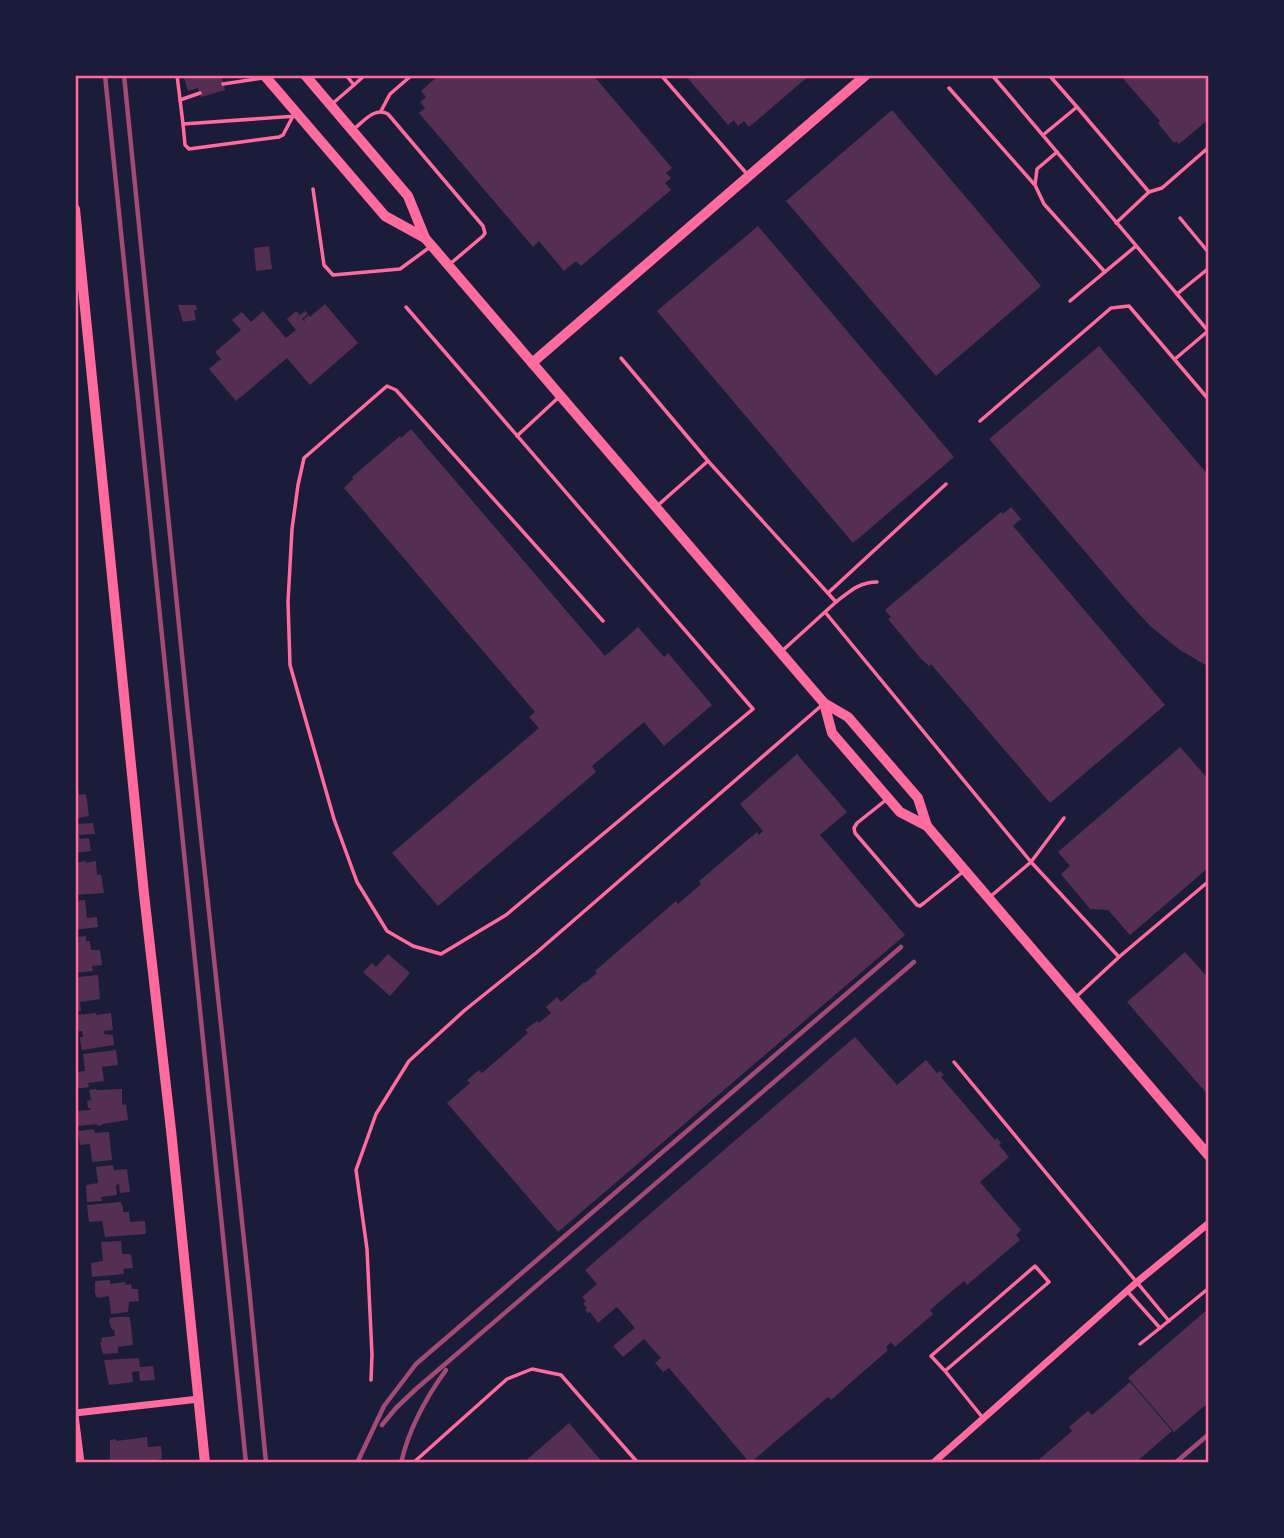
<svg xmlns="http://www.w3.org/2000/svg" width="1284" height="1538" font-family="Manrope,sans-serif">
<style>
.building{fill:#542f53}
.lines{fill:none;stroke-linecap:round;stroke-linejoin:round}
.service{stroke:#ff6b9d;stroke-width:3.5}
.minor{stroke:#ff6b9d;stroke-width:7}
.tertiary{stroke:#ff6b9d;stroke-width:10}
.secondary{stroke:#ff6b9d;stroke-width:10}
.rail{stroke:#a44b75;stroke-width:4.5}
.neatline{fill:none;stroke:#ff6b9d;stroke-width:2.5}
</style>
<rect width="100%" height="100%" fill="#1b1b3a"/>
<!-- building -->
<g class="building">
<polygon points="183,75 221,75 225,90 201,97 198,88 188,91"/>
<polygon points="439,75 593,75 672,168 666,173 671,178 665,183 671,190 581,266 576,261 564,271 539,241 533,247 419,113 425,108 420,102 426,97 421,91"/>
<polygon points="685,75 810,75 749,127 744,121 738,126 734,120 728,125"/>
<polygon points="1120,75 1209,75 1209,119 1179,144 1176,141 1174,143 1158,123 1160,121"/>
<polygon points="892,110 1041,286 936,376 786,201"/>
<polygon points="758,226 954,457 853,543 657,311"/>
<polygon points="269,246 272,269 256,271 254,248"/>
<polygon points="325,304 358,343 310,385 287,358 236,401 209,369 221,359 215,352 241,330 232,320 242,312 251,322 263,311 286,338 296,330 287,319 296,311 300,315 305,311 308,314 302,319 305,322 304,319 309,315 310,317"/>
<polygon points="178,305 196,305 197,310 194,310 196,320 183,322"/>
<polygon points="1099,346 1209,476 1209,667 1180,650 1150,626 1128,602 989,439"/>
<polygon points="411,429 605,656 638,627 664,657 668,653 712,705 664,746 644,722 592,766 596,772 438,906 392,853 539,728 529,717 535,712 344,488 353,479 352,477 400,436 401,438"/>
<polygon points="1011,507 1021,519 1013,526 1165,705 1050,803 931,664 929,666 922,660 888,619 891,617 885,610 1001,512 1003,514"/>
<polygon points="1180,747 1209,780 1209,867 1130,935 1108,910 1090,909 1061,874 1070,866 1058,852"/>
<polygon points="797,754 847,812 820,835 905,935 558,1232 447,1103 470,1083 467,1080 479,1070 482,1073 528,1033 525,1030 537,1021 539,1023 551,1013 546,1007 557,997 561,1002 584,982 585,983 597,973 595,971 676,901 678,904 701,884 699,881 757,832 759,835 763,831 740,804"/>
<polygon points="75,786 78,786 79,795 86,794 89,816 75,819"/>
<polygon points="93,823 95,834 79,835 80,839 89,838 91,851 75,853 75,824"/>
<polygon points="86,861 86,863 96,861 97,875 101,874 104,893 75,895 75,863"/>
<polygon points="85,900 87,918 97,917 98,927 75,930 75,901"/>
<polygon points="86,936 86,941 90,941 91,950 100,950 102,965 92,966 93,971 75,973 75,942 79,942 78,937"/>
<polygon points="1185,952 1209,979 1209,1096 1127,1002"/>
<polygon points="388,954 410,973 390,996 363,972 372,963 376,967"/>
<polygon points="98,975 100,999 80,1002 81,1011 75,1012 75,995 78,995 78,977"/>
<polygon points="96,1013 96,1015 111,1013 113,1030 104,1031 104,1034 113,1035 114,1045 82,1050 80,1040 80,1037 83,1037 82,1031 75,1032 75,1015"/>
<polygon points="855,1037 897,1085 926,1060 937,1073 940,1071 944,1075 941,1077 995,1140 997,1138 1001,1143 999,1145 1009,1157 980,1182 1021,1230 1016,1235 1020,1240 967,1285 964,1281 930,1310 933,1314 895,1347 891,1342 886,1347 888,1350 831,1400 828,1397 750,1463 669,1368 663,1372 655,1363 661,1358 644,1339 623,1357 613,1346 635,1328 617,1307 598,1323 590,1312 588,1313 585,1310 587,1308 583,1304 586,1301 582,1297 597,1284 585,1270"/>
<polygon points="116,1050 118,1065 102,1067 104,1081 88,1083 89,1087 75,1089 75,1072 85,1071 83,1054"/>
<polygon points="96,1089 96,1090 122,1089 122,1105 126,1104 128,1120 102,1124 102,1125 97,1126 97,1124 78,1126 76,1111 91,1110 90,1108 88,1108 87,1101 91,1100 89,1090"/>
<polygon points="94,1129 95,1133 109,1132 112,1160 92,1162 90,1144 80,1145 78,1131"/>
<polygon points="113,1165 114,1170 127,1169 130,1192 120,1193 119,1184 116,1185 117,1195 101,1197 102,1201 87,1202 86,1185 98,1183 96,1167"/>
<polygon points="121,1202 122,1206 123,1206 123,1212 129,1212 130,1222 145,1221 146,1234 105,1237 102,1221 89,1222 87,1205"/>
<polygon points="121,1241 122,1254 131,1254 133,1268 123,1269 124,1274 92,1277 91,1263 103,1261 101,1242"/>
<polygon points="110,1280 110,1284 125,1282 126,1285 131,1284 132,1289 138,1289 139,1301 129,1302 128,1312 111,1314 109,1296 97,1298 96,1295 95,1295 95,1281"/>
<polygon points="1209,1308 1209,1402 1174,1432 1128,1378"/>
<polygon points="115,1317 130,1317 133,1345 118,1347 118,1353 103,1354 100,1342 102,1342 101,1338 115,1336 114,1330 112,1330 109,1321 110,1318"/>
<polygon points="139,1358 140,1367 153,1366 155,1380 140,1381 139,1371 132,1372 133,1382 109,1385 104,1360"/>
<polygon points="1130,1382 1172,1431 1135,1463 1035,1463 1072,1431 1069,1427 1088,1411 1092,1415"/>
<polygon points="569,1423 603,1463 523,1463"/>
<polygon points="147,1437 148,1447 161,1446 162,1459 133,1463 110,1463 110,1440 116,1439 116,1441"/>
</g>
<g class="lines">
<!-- service -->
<g class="service">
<polyline points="177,75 183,124 297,116"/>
<polyline points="346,75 354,85 365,75"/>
<polyline points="661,75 747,174"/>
<polyline points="992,75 1209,332"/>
<polyline points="1049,75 1077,107"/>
<polyline points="223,84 263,78"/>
<polyline points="949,88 1034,184"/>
<polyline points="180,100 200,93"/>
<polyline points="332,104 354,85"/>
<polyline points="381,111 390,94 412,75"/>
<polyline points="183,124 185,145 189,149 279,137 283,135 293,116"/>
<path d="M355,128C365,120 375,107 388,114L483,226L485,233L483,236L450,264"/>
<polyline points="1043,135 1077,107 1149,192 1116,223"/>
<polyline points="1057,152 1037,169 1035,185 1044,204 1105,272"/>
<polyline points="313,189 324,265 333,275 400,269 430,247"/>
<polyline points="1149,192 1162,188 1209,147"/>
<polyline points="1180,218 1209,253"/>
<polyline points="1177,294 1209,268"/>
<polyline points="1070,301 1136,246"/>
<polyline points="406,307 753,709 506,915 441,954 413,946 387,931 357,882 334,819 290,665 288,602 292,529 298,485 304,458 387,386 396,390 603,621"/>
<polyline points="621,358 708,461"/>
<polyline points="1175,359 1208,331"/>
<polyline points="980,421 1111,308 1129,306 1209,400"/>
<polyline points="517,436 559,397"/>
<polyline points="657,506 708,461 836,602 782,651"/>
<polyline points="828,593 946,484"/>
<path d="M836,602C849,592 859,582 877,582"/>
<polyline points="825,612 1031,862 991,896"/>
<polyline points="886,800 857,823 854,828 855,833 917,905 920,906 924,903 964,871"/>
<polyline points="1064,818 1031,862 1119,957 1209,881"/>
<polyline points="1077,996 1119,957"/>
<polyline points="954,1062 1169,1321"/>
<polyline points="1127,1291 1160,1328 1209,1288"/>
<polyline points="1140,1344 1160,1328"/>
<polyline points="945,1371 931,1356 1035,1266 1049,1282 945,1371 983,1418"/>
<polyline points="371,1380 372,1355 367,1249 356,1170 376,1114 409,1061 465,1010 536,953 821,706"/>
<polyline points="413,1463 507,1379 532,1369 561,1375 638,1463"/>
</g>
<!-- minor -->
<g class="minor">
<polyline points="75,1413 199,1399"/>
<polyline points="75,1415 81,1463"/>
<polyline points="933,1463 1137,1282 1209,1223"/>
</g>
<!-- tertiary -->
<polyline class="tertiary" points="532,363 866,75"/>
<!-- secondary -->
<g class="secondary">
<polyline points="264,75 385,216 425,238"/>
<polyline points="305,75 408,196 425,238 824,703 848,717 918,798 927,826"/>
<polyline points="75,209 144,894 171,1130 205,1463"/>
<polyline points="824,703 832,733 900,812 927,826 1209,1156"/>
</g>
<!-- rail -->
<g class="rail">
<polyline points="105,75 246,1463"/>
<polyline points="124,75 188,715 249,1287 266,1463"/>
<polyline points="382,1425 396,1408 416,1389 914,962"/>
<polyline points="357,1463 384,1406 416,1364 901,947"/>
<path d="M401,1463C409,1428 425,1399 446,1370"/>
<polyline points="1175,1463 1209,1434"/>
</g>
</g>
<!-- border -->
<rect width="1284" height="1538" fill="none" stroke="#1b1b3a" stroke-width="154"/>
<rect x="77" y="77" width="1130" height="1384" class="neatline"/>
</svg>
